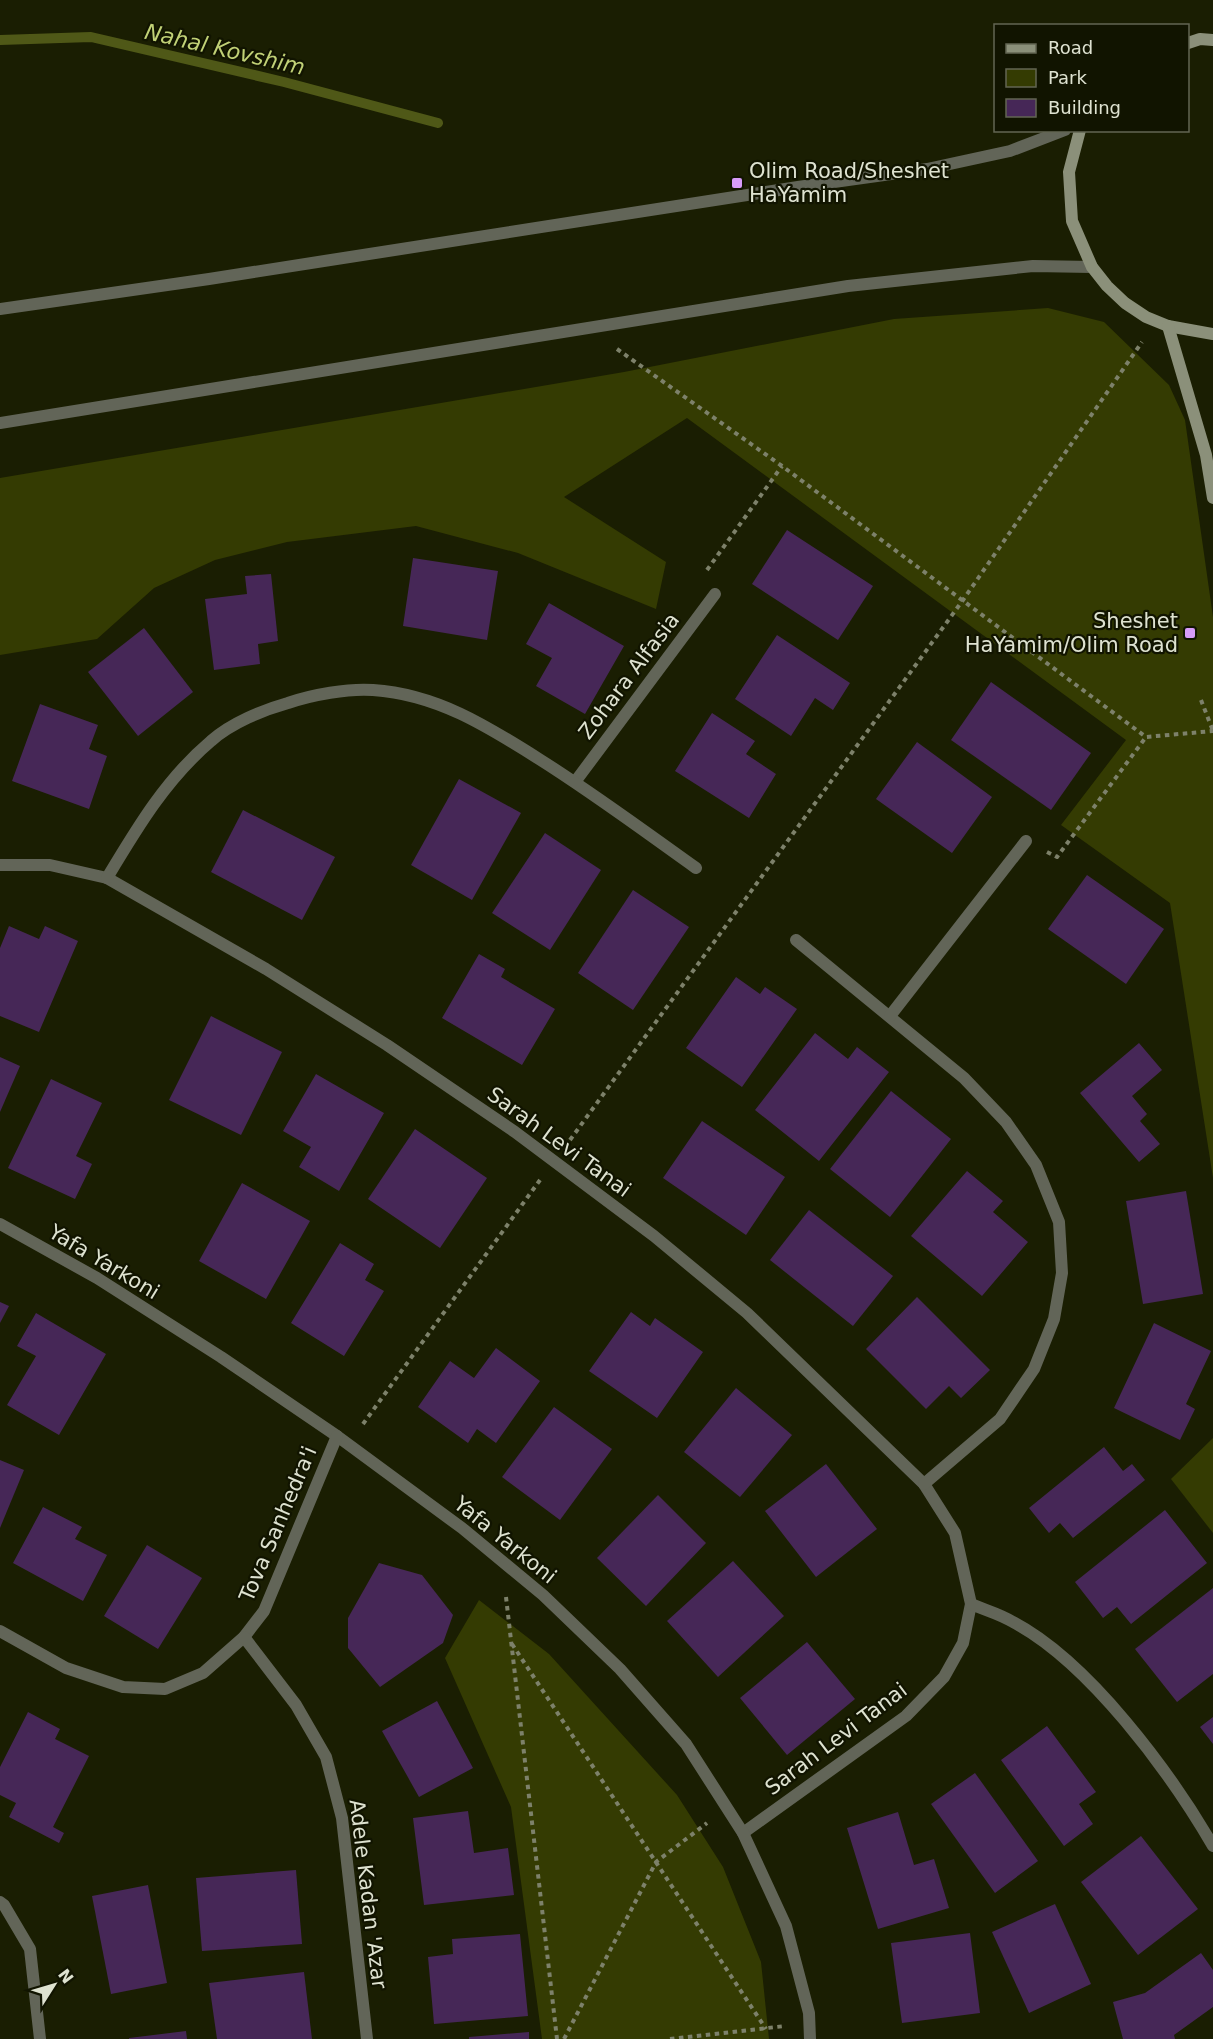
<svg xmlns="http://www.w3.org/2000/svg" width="1213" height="2039" font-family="'DejaVu Sans',sans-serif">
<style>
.green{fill:#343b02}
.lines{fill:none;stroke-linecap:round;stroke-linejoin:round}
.stream{stroke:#4f5817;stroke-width:10}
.building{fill:#462757}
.path{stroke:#7d816a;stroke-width:4;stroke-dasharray:4.5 4.5;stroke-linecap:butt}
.minor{stroke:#626558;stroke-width:12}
.tertiary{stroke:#626558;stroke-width:12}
.secondary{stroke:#8b907a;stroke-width:12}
.poi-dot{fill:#d79bf9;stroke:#111400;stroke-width:2}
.labels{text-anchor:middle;stroke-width:4.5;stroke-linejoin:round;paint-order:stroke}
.poi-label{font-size:21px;fill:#dee2d0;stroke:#111400;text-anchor:start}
.street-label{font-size:21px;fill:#dee2d0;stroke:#111400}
.water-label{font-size:22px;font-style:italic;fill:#c1d176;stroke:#111400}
</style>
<rect width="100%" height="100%" fill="#1a1e02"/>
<!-- green -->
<g class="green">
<polygon points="1048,308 1104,322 1169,385 1185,420 1213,617 1213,1178 1170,903 1061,825 1126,740 687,418 564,497 666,562 656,609 518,553 416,526 287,542 215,560 154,588 97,639 0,655 0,478 624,372 894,319"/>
<polygon points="1213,1438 1213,1533 1171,1479"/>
<polygon points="479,1600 549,1654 677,1795 723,1867 761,1962 769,2039 542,2039 511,1807 445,1658"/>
</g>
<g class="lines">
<!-- stream -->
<polyline class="stream" points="0,40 91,37 284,82 438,123"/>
</g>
<!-- building -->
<g class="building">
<polygon points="787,530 873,586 838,640 752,584"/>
<polygon points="413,558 498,571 487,640 403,626"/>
<polygon points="271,574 278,641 258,644 260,664 214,670 205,599 247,594 245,576"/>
<polygon points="549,603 624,646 585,714 536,686 552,658 526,644"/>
<polygon points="144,628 193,692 138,736 88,672"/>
<polygon points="777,635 850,683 833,710 815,698 791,736 735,699"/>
<polygon points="991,682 1091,753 1051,810 951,740"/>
<polygon points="40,704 98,725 89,749 107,756 89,809 12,781"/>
<polygon points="712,713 755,741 746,754 776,774 749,818 675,771"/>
<polygon points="917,742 992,797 952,853 876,799"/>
<polygon points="459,779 521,813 472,900 411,865"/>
<polygon points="243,810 335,857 302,920 211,872"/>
<polygon points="545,833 601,870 550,950 492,913"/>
<polygon points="1087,875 1164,929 1126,984 1048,929"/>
<polygon points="633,890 689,927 633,1010 578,973"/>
<polygon points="9,926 39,939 45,926 78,941 39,1032 0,1016 0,948"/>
<polygon points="479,954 505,969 501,977 555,1009 522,1065 442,1018"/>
<polygon points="736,977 760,994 765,987 797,1009 742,1087 686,1048"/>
<polygon points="211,1016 282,1052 241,1135 169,1100"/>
<polygon points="815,1033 848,1059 857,1047 889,1072 819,1161 755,1110"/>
<polygon points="1139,1043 1162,1070 1132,1096 1147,1114 1140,1121 1160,1144 1139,1162 1080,1093"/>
<polygon points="0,1057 20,1066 0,1112"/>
<polygon points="316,1074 384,1113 339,1191 299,1167 311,1147 283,1131"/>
<polygon points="51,1079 102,1103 76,1156 92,1164 75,1199 8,1168"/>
<polygon points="891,1091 951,1139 890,1217 830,1169"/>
<polygon points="702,1121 785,1177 746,1235 663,1178"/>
<polygon points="415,1129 487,1178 440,1248 368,1199"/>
<polygon points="967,1171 1003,1201 993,1212 1028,1242 982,1296 911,1236"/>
<polygon points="242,1183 310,1221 266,1299 199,1261"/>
<polygon points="1186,1191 1203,1294 1143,1304 1126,1201"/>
<polygon points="809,1210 893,1276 853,1326 770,1260"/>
<polygon points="340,1243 374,1264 365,1280 384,1291 344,1356 291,1323"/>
<polygon points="917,1297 990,1370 961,1398 949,1386 926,1409 866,1349"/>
<polygon points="0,1302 9,1306 0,1323"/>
<polygon points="631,1312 650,1326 655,1318 703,1352 657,1418 589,1371"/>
<polygon points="36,1313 106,1354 59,1435 7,1405 36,1356 17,1346"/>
<polygon points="1154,1323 1211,1351 1186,1404 1195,1409 1180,1440 1114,1408"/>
<polygon points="496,1348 540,1381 496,1443 477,1429 468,1443 418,1407 450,1361 474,1378"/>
<polygon points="736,1388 792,1435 740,1497 684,1452"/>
<polygon points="554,1407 612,1449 560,1520 502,1477"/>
<polygon points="1104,1447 1123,1471 1132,1464 1145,1480 1073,1538 1060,1523 1049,1533 1029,1508"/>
<polygon points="0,1460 24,1470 0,1528"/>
<polygon points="826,1464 877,1529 816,1577 765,1511"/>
<polygon points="658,1495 706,1543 646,1606 597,1558"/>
<polygon points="43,1507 82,1527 75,1539 107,1555 83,1601 13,1563"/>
<polygon points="1165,1510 1207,1563 1131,1624 1117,1607 1103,1618 1075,1582"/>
<polygon points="147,1545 202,1578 158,1649 104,1616"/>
<polygon points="733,1561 784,1616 718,1677 667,1621"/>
<polygon points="379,1563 422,1575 453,1615 443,1643 380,1687 348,1648 348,1618"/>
<polygon points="1213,1588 1213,1674 1177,1702 1135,1649"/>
<polygon points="807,1642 855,1699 787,1755 740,1698"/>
<polygon points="437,1701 473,1768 419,1797 382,1731"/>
<polygon points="28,1712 60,1729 55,1739 89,1756 53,1827 64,1833 59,1843 9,1817 16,1803 0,1795 0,1767"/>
<polygon points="1213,1717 1213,1744 1200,1727"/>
<polygon points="1047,1726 1096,1792 1079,1804 1093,1824 1064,1846 1001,1760"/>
<polygon points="975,1773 1038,1861 995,1893 931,1804"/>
<polygon points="468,1811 474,1853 508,1848 514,1895 424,1905 413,1818"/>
<polygon points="898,1812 914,1865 934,1859 949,1908 878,1929 847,1828"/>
<polygon points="1141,1836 1198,1909 1138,1955 1081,1882"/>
<polygon points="296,1870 302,1944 202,1951 196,1878"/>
<polygon points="148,1885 167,1983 111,1994 92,1896"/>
<polygon points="1055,1904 1091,1984 1029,2013 992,1932"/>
<polygon points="970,1933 980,2013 902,2023 891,1943"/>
<polygon points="520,1934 528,2016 434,2024 428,1957 453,1954 452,1939"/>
<polygon points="1201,1953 1213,1970 1213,2007 1174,2035 1175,2039 1123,2039 1113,2002 1145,1993"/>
<polygon points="304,1972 312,2039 217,2039 209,1983"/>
<polygon points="186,2031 187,2039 129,2039 129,2038"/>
<polygon points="529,2032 529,2039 469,2039 469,2037"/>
</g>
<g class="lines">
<!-- path -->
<g class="path">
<polyline points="617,349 782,466 1146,737 1213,731"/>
<polyline points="707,570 782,466"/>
<polyline points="1201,700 1213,731"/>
<polyline points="1047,852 1057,857 1146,737"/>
<polyline points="570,1140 963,600 1142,342"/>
<polyline points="363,1424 540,1180"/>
<polyline points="506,1597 557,2039"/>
<polyline points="512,1644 766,2029"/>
<polyline points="564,2039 656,1862 707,1823"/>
<polyline points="670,2039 785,2026"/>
</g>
<!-- minor -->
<g class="minor">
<polyline points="575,782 715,594"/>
<polyline points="0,865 50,865 107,878 266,969 387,1045 515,1132 654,1236 747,1313 924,1484 955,1533 971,1604 963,1643 944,1677 906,1716 743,1833"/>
<path d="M107,878C137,828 166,779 211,741C231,723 263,710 288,703C311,695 349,688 373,690C436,694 487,726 539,759C593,793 644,831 696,868"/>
<polyline points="796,940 964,1078 1006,1122 1036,1165 1059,1222 1062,1273 1054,1319 1034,1369 1000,1419 924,1484"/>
<polyline points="890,1016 1026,841"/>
<polyline points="0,1224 97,1278 221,1357 337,1436 462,1528 543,1595 620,1669 686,1744 743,1833 786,1926 809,2013 810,2039"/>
<path d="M971,1604C985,1610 1000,1614 1013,1622C1089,1662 1170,1772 1213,1846"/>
<polyline points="0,1631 66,1668 123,1687 165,1689 203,1673 244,1637 264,1611 337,1436"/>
<polyline points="244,1637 296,1705 326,1757 342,1818 367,2039"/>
<polyline points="0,1902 4,1905 30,1949 40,2039"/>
</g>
<!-- tertiary -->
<g class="tertiary">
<polyline points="0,309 209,279 798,187 927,169 1010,151 1065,130"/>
<polyline points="0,423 848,286 1033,266 1092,267"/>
</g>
<!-- secondary -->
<g class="secondary">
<polyline points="1188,43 1200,39 1213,40"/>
<polyline points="1080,130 1069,172 1072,221 1092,267 1107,286 1125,303 1146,317 1168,326 1213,334"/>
<polyline points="1168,326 1206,455 1213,498"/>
</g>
</g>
<!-- markers -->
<g class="poi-dot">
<rect x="731" y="177" width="12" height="12" rx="3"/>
<rect x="1184" y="627" width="12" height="12" rx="3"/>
</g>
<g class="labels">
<!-- poi labels -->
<g class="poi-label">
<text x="749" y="178">Olim Road/Sheshet<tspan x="749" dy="24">HaYamim</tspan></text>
<text x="1178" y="628" text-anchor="end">Sheshet<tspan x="1178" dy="24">HaYamim/Olim Road</tspan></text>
</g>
<!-- street labels -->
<g class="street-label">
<text transform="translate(629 676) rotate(-53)" y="7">Zohara Alfasia</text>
<text transform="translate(559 1142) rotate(36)" y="7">Sarah Levi Tanai</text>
<text transform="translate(104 1262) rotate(31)" y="7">Yafa Yarkoni</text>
<text transform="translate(278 1524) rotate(-67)" y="7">Tova Sanhedra'i</text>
<text transform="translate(505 1540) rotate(39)" y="7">Yafa Yarkoni</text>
<text transform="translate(836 1739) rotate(-37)" y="7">Sarah Levi Tanai</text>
<text transform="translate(368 1894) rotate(83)" y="7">Adele Kadan 'Azar</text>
</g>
<!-- water labels -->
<g class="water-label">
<text transform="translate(225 49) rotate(13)" y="8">Nahal Kovshim</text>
</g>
</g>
<!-- legend -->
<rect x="994" y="24" width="195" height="108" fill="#111400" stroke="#636653" stroke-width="1.5"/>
<rect x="1006" y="44" width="30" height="9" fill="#8b907a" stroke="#636653" stroke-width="1.5"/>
<text x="1048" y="54" font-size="18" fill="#dee2d0">Road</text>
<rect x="1006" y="69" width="30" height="18" fill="#343b02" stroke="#636653" stroke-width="1.5"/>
<text x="1048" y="84" font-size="18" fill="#dee2d0">Park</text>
<rect x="1006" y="99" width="30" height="18" fill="#462757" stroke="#636653" stroke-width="1.5"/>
<text x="1048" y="114" font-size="18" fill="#dee2d0">Building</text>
<!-- north arrow -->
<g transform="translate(54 1985) rotate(53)" stroke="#111400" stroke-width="4.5" paint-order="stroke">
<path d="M0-4.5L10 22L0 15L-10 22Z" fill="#dee2d0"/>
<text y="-9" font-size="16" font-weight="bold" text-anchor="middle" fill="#dee2d0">N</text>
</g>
</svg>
